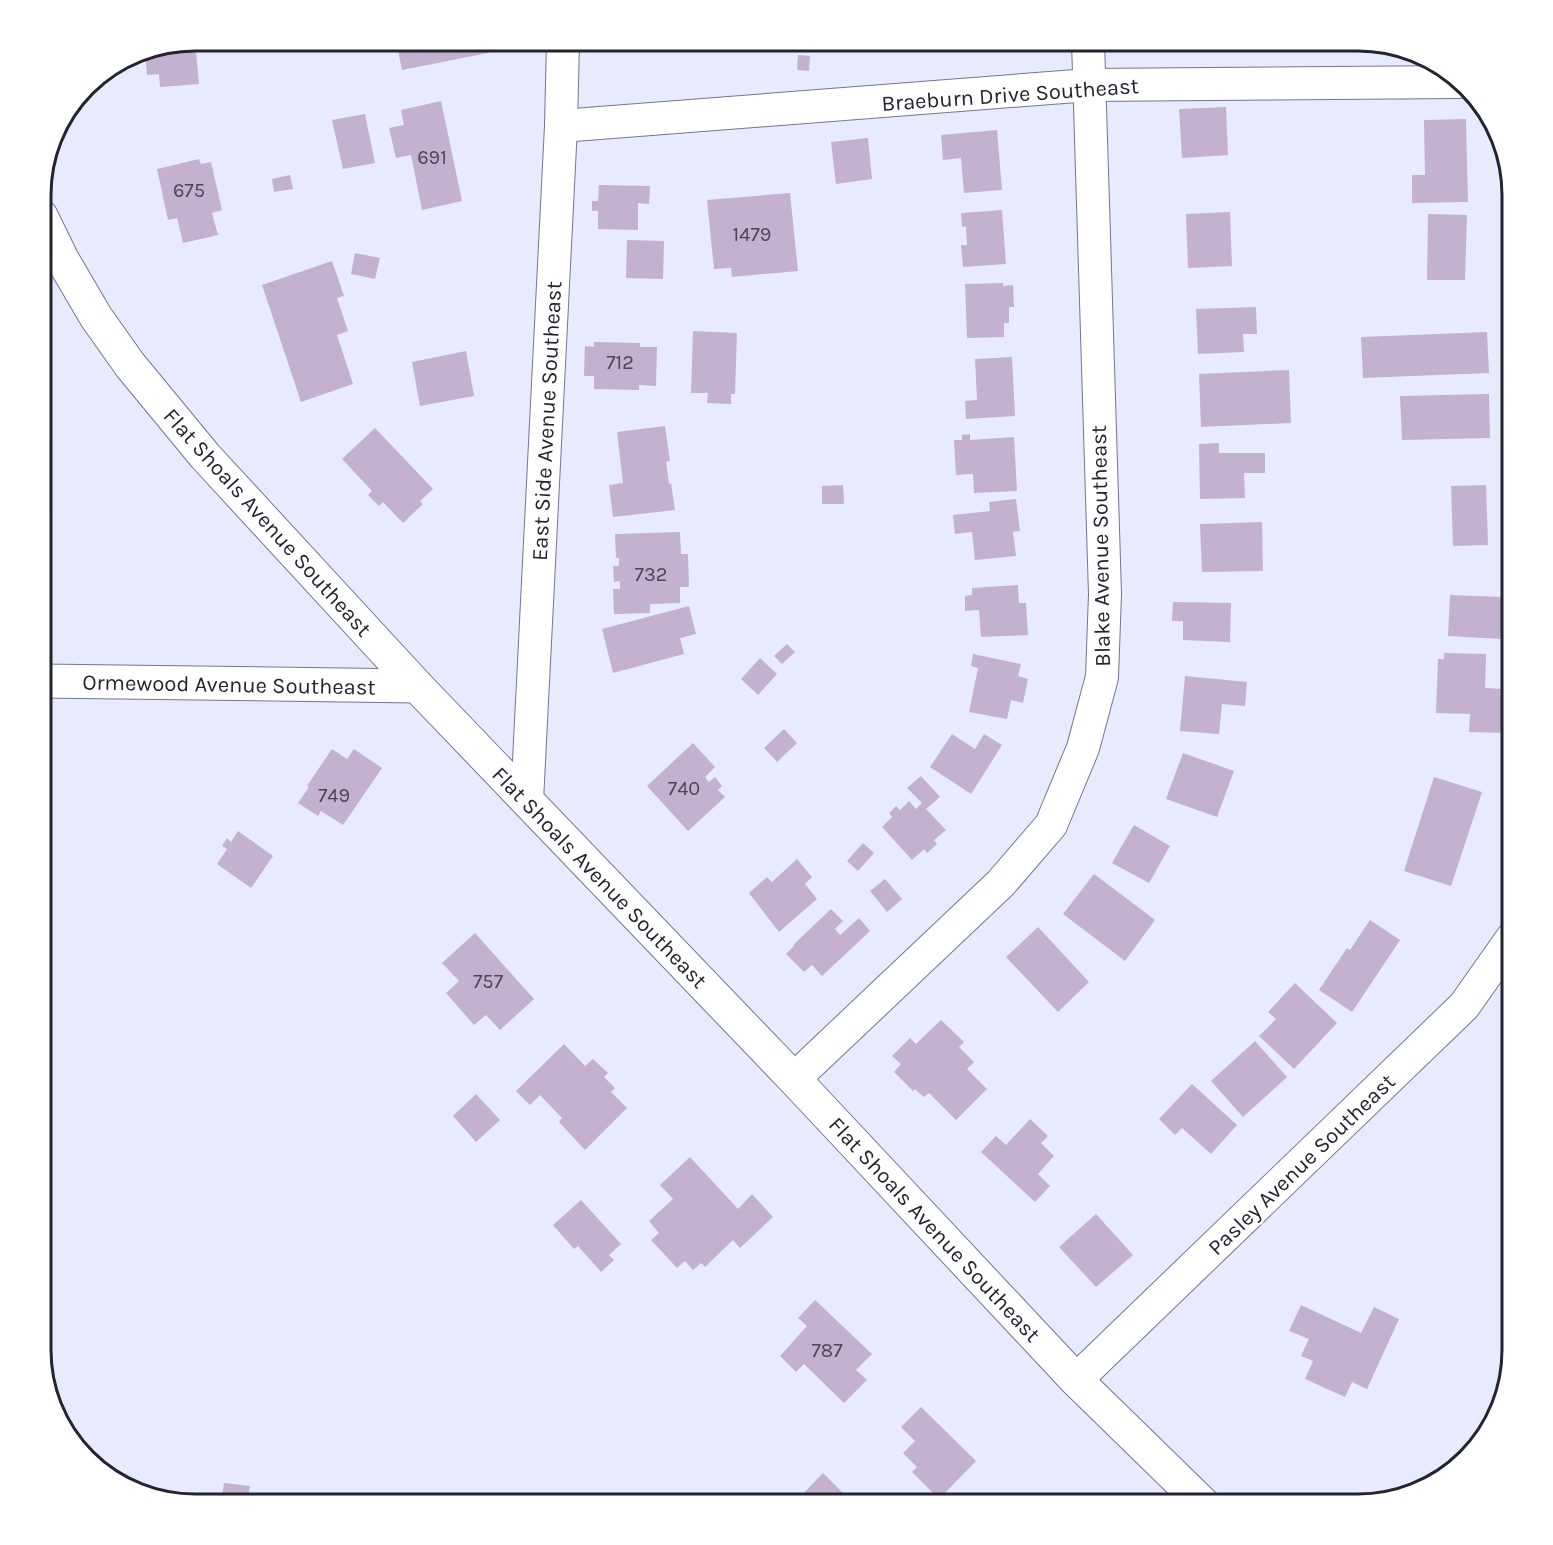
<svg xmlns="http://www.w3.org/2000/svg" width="1553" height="1545" font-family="Karla,sans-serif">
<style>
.building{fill:#c4b1cf}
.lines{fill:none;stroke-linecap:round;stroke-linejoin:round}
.street-casing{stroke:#737593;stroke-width:34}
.secondary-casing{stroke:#737593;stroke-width:35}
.street{stroke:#fff;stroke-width:32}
.secondary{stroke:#fff;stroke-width:33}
.labels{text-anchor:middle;stroke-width:5;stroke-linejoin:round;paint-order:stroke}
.number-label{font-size:20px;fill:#4c4758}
.street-label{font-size:22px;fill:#242431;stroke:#fff}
.rim{fill:none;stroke:#242431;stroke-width:3}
</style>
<rect width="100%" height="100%" fill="#e8eafe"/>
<!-- building -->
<g class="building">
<polygon points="195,41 199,84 160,87 159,74 147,75 145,50"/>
<polygon points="396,41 485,41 488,53 402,70"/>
<polygon points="629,41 706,41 706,48 629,52"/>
<polygon points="798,55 810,56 809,71 797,70"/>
<polygon points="441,101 462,201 422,210 411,155 396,158 389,128 404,125 401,110"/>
<polygon points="1226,107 1228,155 1182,158 1179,109"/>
<polygon points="365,114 375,163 343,169 332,120"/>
<polygon points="1466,119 1468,202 1412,203 1412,175 1425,175 1424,120"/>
<polygon points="997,130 1002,190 964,193 961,158 943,160 941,135"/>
<polygon points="868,138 872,179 836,184 831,142"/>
<polygon points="199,159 201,164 211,162 222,210 212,213 218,235 183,243 177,218 168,220 157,169"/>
<polygon points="290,175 293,189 274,192 272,179"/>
<polygon points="599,185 650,186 649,204 638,203 638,230 598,229 598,211 592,211 592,201 598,201"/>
<polygon points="790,193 798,271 732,277 731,268 714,269 707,200"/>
<polygon points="1002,210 1006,264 963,267 961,245 967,245 966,226 962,227 961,213"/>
<polygon points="1230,212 1232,266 1188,268 1186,214"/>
<polygon points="1428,214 1467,215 1465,280 1427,280"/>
<polygon points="627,240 664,241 663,279 626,278"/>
<polygon points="355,253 380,258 375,279 351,274"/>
<polygon points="332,261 344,296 337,298 348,331 337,335 353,384 301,402 262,285"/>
<polygon points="1003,283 1003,286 1013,285 1014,307 1009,307 1009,323 1004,323 1004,337 967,338 965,284"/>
<polygon points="1256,307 1257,334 1243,334 1244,352 1198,354 1196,309"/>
<polygon points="693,331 737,333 735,394 731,394 731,404 707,403 708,393 691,393"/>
<polygon points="1487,332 1489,373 1363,378 1361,337"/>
<polygon points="594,342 640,343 640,347 657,347 656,386 639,385 639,390 594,389 594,376 584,376 585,346 594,347"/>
<polygon points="466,351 474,396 420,406 412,362"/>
<polygon points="1012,357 1015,416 966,419 965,401 977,400 975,359"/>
<polygon points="1289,370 1291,423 1201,427 1199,374"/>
<polygon points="1489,394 1490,438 1402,440 1400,396"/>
<polygon points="665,426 670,461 666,462 669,484 671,483 675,510 613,517 609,485 623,483 617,432"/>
<polygon points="375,428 433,489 420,501 423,504 403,523 383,502 379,506 368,495 372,491 342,459"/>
<polygon points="970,434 970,440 1014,437 1017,491 974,493 973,474 956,475 954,440 962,440 962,435"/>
<polygon points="1219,443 1219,453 1265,453 1265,473 1244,473 1245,498 1200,499 1199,444"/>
<polygon points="843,485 844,504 822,504 822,486"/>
<polygon points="1486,485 1488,545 1453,546 1451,486"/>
<polygon points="1016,499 1020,531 1013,532 1016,556 975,560 972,532 955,534 953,515 990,511 989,502"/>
<polygon points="1262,522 1263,571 1202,572 1200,524"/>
<polygon points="680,532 681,554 688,554 689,587 680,587 680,603 650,604 650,613 614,614 613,589 620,589 620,581 614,582 613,566 619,566 619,558 616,558 615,534"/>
<polygon points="1018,585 1019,603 1026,603 1028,635 981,637 979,610 965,611 965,596 972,595 972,588"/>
<polygon points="1450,595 1502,597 1501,639 1448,636"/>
<polygon points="1173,602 1231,603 1230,642 1183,640 1183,621 1172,621"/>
<polygon points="689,606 696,634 680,638 684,654 613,673 602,629"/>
<polygon points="787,644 795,652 782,664 774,656"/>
<polygon points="1444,653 1486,654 1485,688 1504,689 1502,733 1469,732 1470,714 1436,713 1438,659 1444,659"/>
<polygon points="973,654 1021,664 1018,676 1028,679 1023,703 1011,700 1007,719 969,712 978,668 971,666"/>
<polygon points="760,658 777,674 758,695 741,679"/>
<polygon points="1185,676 1247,682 1245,706 1222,704 1219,734 1180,731"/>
<polygon points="784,729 797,743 777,762 764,748"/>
<polygon points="952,734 975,749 984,734 1002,745 971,794 930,767"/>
<polygon points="693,743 715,767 705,777 709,782 715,777 722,786 718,790 725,797 688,831 647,786"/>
<polygon points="332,749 347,759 354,749 382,768 343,825 321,811 318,816 298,803 309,787 307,786"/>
<polygon points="1183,753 1234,771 1217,817 1166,799"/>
<polygon points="921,776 940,797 926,809 946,830 934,840 937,844 927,853 924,849 912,860 882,827 892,817 889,813 896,806 900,810 909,801 916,809 922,803 907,788"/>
<polygon points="1434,777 1482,792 1451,886 1404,871"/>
<polygon points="1134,825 1170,846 1149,883 1112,863"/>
<polygon points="238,831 273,856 251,888 217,864 227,849 222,846 227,838 231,842"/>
<polygon points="863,843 874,853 858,871 847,861"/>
<polygon points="797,859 812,877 805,884 817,899 779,932 749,893 767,877 772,882"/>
<polygon points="1094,874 1155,920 1125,961 1063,914"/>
<polygon points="885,879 902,899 887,912 870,891"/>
<polygon points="831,909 843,921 835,929 840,935 859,918 870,931 822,976 812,965 804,972 786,954 794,946 793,945"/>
<polygon points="1370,920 1400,940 1352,1012 1319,990 1347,948 1350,950"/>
<polygon points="1038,927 1089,982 1058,1012 1006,957"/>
<polygon points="475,933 534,999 500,1030 486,1015 474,1025 446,993 459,981 442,963"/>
<polygon points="1295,983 1337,1023 1294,1069 1259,1036 1276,1019 1268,1012"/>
<polygon points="941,1020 964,1042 959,1047 974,1062 967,1069 987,1089 956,1120 929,1093 924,1097 915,1089 913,1091 894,1072 901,1064 892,1056 910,1038 916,1044"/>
<polygon points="1255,1041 1287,1077 1243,1117 1211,1081"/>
<polygon points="564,1044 585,1066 593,1059 608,1073 604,1077 615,1088 611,1092 627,1108 585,1150 559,1122 562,1118 540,1095 530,1105 516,1091"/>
<polygon points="1192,1084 1237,1125 1211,1154 1182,1128 1175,1135 1159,1119"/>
<polygon points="476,1094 500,1120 476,1142 453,1116"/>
<polygon points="1030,1119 1048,1136 1041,1143 1054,1156 1038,1174 1050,1186 1035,1202 981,1152 996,1136 1006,1145"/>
<polygon points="690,1157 738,1209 752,1194 773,1217 740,1248 733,1240 705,1267 701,1263 693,1270 685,1261 677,1268 651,1240 659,1233 649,1221 673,1199 660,1185"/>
<polygon points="581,1200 621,1244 609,1255 614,1260 601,1272 578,1246 574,1249 553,1225"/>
<polygon points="1096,1214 1133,1255 1096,1287 1059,1247"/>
<polygon points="815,1300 872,1354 856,1370 867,1380 844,1403 804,1364 796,1372 780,1356 807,1326 798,1318"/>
<polygon points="1301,1305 1361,1333 1374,1307 1399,1319 1367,1389 1352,1382 1345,1397 1305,1379 1313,1361 1301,1356 1309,1339 1289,1331"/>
<polygon points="921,1407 976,1461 939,1499 912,1472 917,1467 903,1453 915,1441 901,1427"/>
<polygon points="823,1473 845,1495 835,1504 809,1504 801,1496"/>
<polygon points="224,1483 250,1486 247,1504 221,1504"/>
</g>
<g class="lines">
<!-- street casing -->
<g class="street-casing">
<g id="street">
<polyline points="561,126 1089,85 1459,82"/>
<polyline points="527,801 561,126 563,41"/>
<polyline points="794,1079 1001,883 1051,825 1083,748 1102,677 1105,594 1088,41"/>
<polyline points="1076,1380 1464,1006 1512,938"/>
</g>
</g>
<!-- secondary casing -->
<g class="secondary-casing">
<g id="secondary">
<polyline points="41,216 62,259 96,317 130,365 205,456 417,686 794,1079 1076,1380 1203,1504"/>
<polyline points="41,681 417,686"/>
</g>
</g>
<!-- street -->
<use href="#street" class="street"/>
<!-- secondary -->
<use href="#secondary" class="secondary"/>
</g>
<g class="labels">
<!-- number labels -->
<g class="number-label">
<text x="432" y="164">691</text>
<text x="189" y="197">675</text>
<text x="752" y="241">1479</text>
<text x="620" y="369">712</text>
<text x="651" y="581">732</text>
<text x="684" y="795">740</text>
<text x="334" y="802">749</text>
<text x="488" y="988">757</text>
<text x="827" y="1357">787</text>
</g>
<!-- street labels -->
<g class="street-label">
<text transform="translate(1010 94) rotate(-4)" y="8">Braeburn Drive Southeast</text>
<text transform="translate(546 421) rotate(-87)" y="8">East Side Avenue Southeast</text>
<text transform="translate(268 522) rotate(48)" y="8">Flat Shoals Avenue Southeast</text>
<text transform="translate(1100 546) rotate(-91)" y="8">Blake Avenue Southeast</text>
<text transform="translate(229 684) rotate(1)" y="8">Ormewood Avenue Southeast</text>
<text transform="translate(600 877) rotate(46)" y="8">Flat Shoals Avenue Southeast</text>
<text transform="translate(1301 1164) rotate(-44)" y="8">Pasley Avenue Southeast</text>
<text transform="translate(935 1229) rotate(47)" y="8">Flat Shoals Avenue Southeast</text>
</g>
</g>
<!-- crop -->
<path d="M0 0H1553V1545H0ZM195 51H1358A144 144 0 0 1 1502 195V1350A144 144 0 0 1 1358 1494H195A144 144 0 0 1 51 1350V195A144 144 0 0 1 195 51Z" fill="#fff" fill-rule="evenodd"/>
<path class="rim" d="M195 51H1358A144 144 0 0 1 1502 195V1350A144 144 0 0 1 1358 1494H195A144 144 0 0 1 51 1350V195A144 144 0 0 1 195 51Z"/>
</svg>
